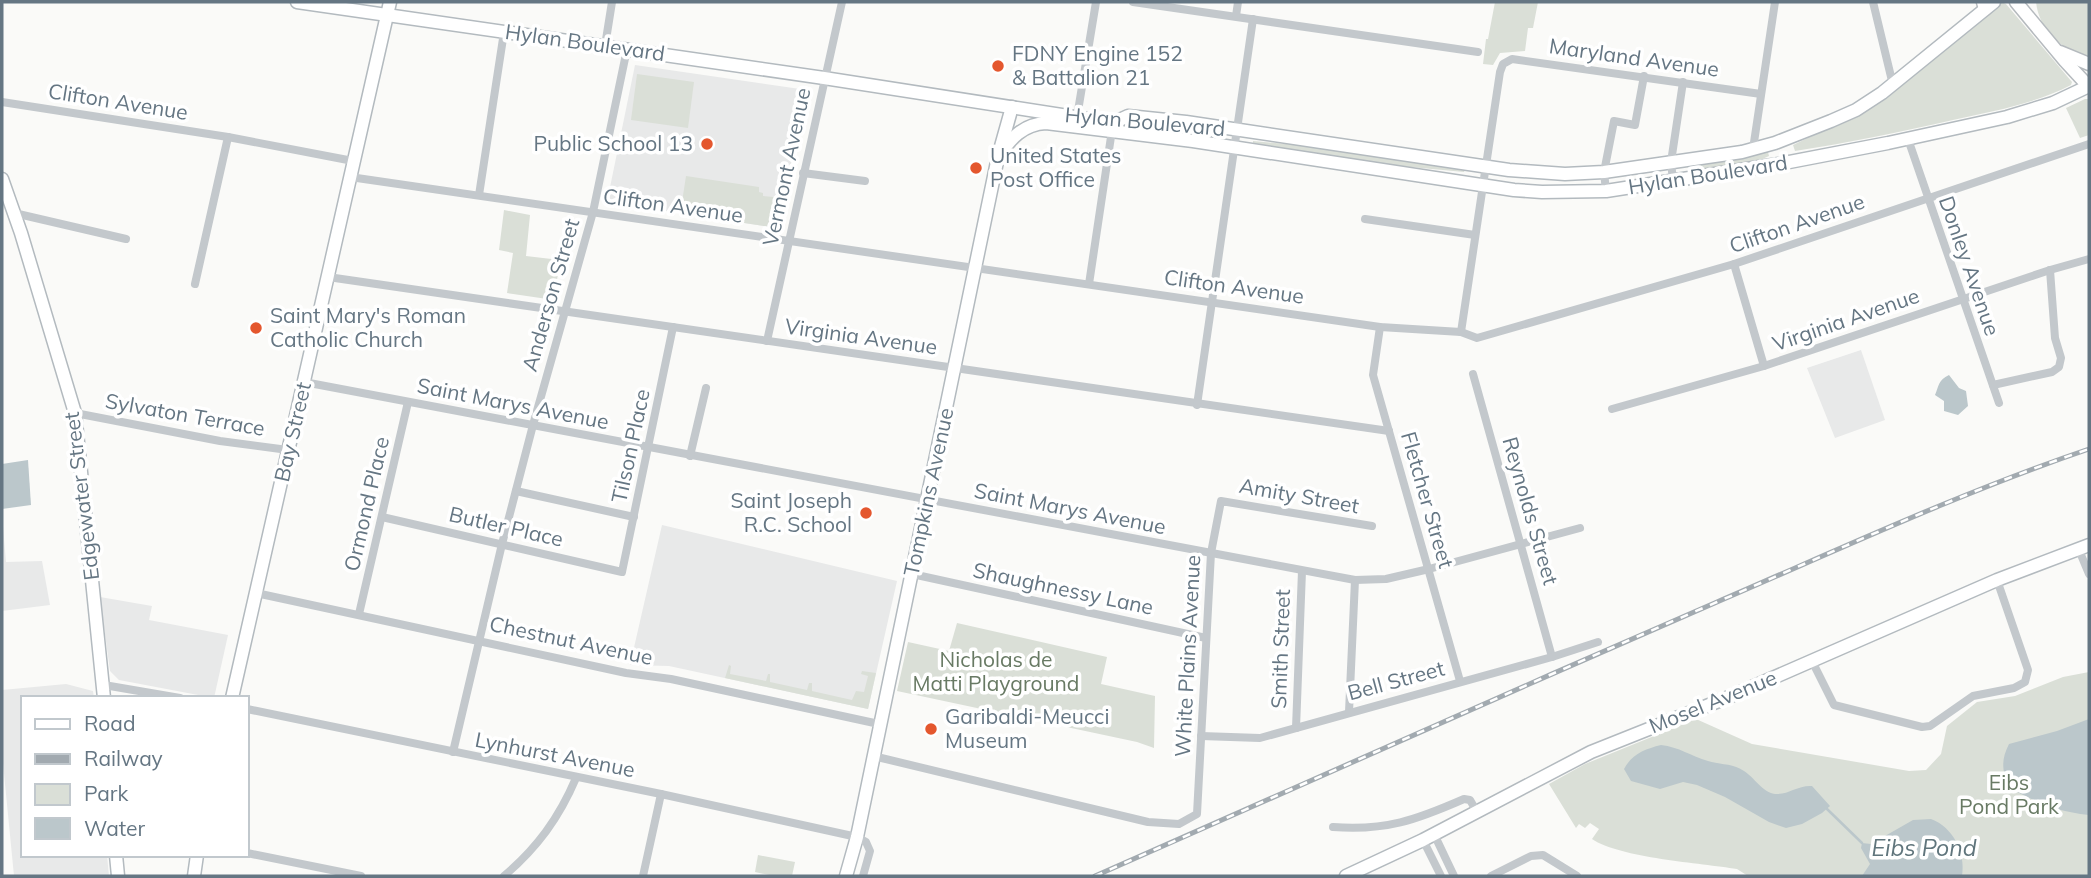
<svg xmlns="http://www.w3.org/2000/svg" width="2091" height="878" font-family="Mulish,sans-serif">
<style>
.built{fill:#e8e9e9}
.green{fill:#dadfd7}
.water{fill:#bbc7cb}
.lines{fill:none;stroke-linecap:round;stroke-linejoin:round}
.stream{stroke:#bbc7cb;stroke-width:2.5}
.secondary-casing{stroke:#b3babf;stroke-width:15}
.primary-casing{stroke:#b5babe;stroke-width:15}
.street{stroke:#c3c8cc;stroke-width:8}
.secondary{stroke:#fff;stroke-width:12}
.primary{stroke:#fff;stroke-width:12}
.rail-casing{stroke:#a2aab0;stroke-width:5}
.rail{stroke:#fff;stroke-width:2.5;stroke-dasharray:8;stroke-linecap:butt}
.poi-dot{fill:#e4572e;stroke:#fff;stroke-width:2.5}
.labels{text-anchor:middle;stroke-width:7;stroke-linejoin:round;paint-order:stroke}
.street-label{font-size:21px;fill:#657683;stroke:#fff}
.poi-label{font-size:21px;fill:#657683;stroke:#fff;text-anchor:start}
.park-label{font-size:21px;fill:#687a64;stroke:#fff}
.water-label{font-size:23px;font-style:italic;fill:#60757c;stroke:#fff}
</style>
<rect width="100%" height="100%" fill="#fafaf8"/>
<!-- built -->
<g class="built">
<polygon points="635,65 807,90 777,228 607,202"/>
<polygon points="1861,350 1885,420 1835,438 1807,368"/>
<polygon points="2,515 6,562 42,561 50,605 2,611"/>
<polygon points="662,525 897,581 868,709 669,666 630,665"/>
<polygon points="100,597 152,606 149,620 228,635 214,698 119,680 110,671"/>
<polygon points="66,684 93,691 94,698 23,698 23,855 107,855 109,876 14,876 2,753 2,690"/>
</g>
<!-- green -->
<g class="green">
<polygon points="1495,2 1538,2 1533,28 1528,28 1525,51 1500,53 1493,65 1483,64 1486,39 1488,39"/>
<path d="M2002,2L2006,4L2072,82L2071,85C2034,104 1994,111 1953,120C1900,132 1848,143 1795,151L1793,145L1854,116L1910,77Z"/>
<path d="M2036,2H2089V59C2063,50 2039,31 2036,2Z"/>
<polygon points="637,74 694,82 688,128 631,120"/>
<polygon points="2085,99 2089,99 2089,135 2080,138 2066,108"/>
<polygon points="1253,141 1308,146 1466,168 1464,172 1400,166 1253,144"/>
<polygon points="1763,152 1768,152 1769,156 1760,160 1690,171 1687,164"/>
<polygon points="686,176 759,187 759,192 763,193 763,196 783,198 777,228 685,214 686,203 682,202"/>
<polygon points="504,210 530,215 526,256 560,260 554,300 507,293 513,253 499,250"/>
<polygon points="957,623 1107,657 1101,684 1155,696 1154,748 1137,742 897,691 908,642 949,651"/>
<polygon points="729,665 731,666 730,674 766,681 768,674 770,674 770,682 807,690 809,683 812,683 812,691 852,700 856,691 864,692 868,676 861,674 862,671 876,673 868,709 725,678"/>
<path d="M2089,672V876H1748L1737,869C1701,863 1620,858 1592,839L1599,829L1590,823L1585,828L1579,824L1576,828L1549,784L1585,764L1696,719L1752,744L1909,771L1926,770L1941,754L1947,726L1977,702L2015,696L2063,677Z"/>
<polygon points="758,855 795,862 792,876 774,876 755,872"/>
</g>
<!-- water -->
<g class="water">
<path d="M1949,375L1959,388L1966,391L1968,406L1958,415L1944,411V401L1935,395C1939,386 1938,380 1949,375Z"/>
<polygon points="28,460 31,505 2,509 2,464"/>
<path d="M2089,719V815C2055,811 2038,803 2008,787C2002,769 2001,760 2009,744L2057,731Z"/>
<path d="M1661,745C1679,747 1691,756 1708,761C1720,765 1733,763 1744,771C1754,777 1762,792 1775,794C1788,795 1798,785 1812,786L1830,806L1822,813L1802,824L1786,828L1769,822L1725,797L1697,785L1683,782L1660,789L1631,781L1624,769C1632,754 1645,749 1661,745Z"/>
<path d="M1931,819C1953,827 1966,853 1962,876H1862L1870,864L1861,848L1862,843L1871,844L1913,820Z"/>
</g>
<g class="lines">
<!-- stream -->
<polyline class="stream" points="1827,809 1862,843"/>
<!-- secondary casing -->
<g class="secondary-casing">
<g id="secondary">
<polyline points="297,2 824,78 1113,123 1128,116 1186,122 1509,170 1565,174 1604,172 1742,152 1775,143 1831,121 1856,110 1882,93 1994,2"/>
<path d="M998,157C1010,139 1023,124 1046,123L1193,141L1514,190L1542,192L1606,191L1779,164L1888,143L2007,117L2053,103L2089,86"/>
<polyline points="2,179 21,233 75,413 104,698"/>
<polyline points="232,698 390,2"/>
<polyline points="116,855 118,876"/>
<polyline points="194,876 197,855"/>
<polyline points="846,876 857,837 998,157 1012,107"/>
<polyline points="1346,876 1423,840 1591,752 1729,697 1997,580 2089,545"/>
</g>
</g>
<!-- primary casing -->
<g class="primary-casing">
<g id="primary">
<polyline points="1983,2 1985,9"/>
<polyline points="2016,2 2065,61 2089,87"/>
<polyline points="2060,52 2089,64"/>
</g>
</g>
<!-- street -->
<g class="street">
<polyline points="1133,2 1478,52"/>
<polyline points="1873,2 1893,85"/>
<polyline points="1236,16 1238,2"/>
<polyline points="605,46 612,2"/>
<polyline points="2,102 228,137 353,161"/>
<polyline points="1077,117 1096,2"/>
<polyline points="1908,139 1999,403"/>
<polyline points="1753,149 1775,2"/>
<polyline points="803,173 865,181"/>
<polyline points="350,177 1380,327 1461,332 1477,338 1734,264 2089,144"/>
<polyline points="1673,181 1671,162 1683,82"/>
<polyline points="1606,191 1604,172 1614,121 1635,125 1644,76"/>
<polyline points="479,195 504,32"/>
<polyline points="14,213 126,239"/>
<polyline points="1365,219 1475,235"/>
<polyline points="1734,264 1764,366"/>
<polyline points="328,277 1389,431"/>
<polyline points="195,284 228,137"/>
<polyline points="1089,284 1112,130"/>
<polyline points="1380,327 1373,375 1460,681"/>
<polyline points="1461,332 1500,72 1503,64 1512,59 1761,94"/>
<polyline points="767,341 842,2"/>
<polyline points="1473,374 1552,657"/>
<polyline points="304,382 1355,580 1386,579 1429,569 1580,528"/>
<polyline points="1993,385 2052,372 2059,367 2061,358 2055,338 2050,270"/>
<polyline points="1197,405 1253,19"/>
<polyline points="1612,409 1764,366 2050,270 2089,259"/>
<polyline points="75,413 220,441 288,450"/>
<polyline points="690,456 706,388"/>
<polyline points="516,491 634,517"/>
<polyline points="382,517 622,572 673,327"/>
<polyline points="2079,550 2089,574"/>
<polyline points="912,574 1206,638"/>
<polyline points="256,593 626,673 671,679 879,724"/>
<polyline points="359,614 408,402"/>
<polyline points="1812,661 1834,705 1922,727 1930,726 1973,696 2014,688 2025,682 2028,670 1997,580"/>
<polyline points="104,685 180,698"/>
<polyline points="247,709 661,794 857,837 866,842 870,851 863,876"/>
<polyline points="1349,712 1355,580"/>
<polyline points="1296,728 1302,571"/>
<polyline points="1201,736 1260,738 1552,657 1598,642"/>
<polyline points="453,752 502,544 533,425 593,212 627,49"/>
<polyline points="873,756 1148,822 1179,824 1197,814 1211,553 1221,501 1372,526"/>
<path d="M1333,827C1386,831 1416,820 1464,799L1470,800L1477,812"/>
<polyline points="1434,834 1454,876"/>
<polyline points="1423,840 1441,876"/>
<polyline points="247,853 361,876"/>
<path d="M504,876C537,848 559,818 576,778"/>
<polyline points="643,876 661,794"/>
<polyline points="1491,876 1531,856 1543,855 1577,876"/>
</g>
<!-- secondary -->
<use href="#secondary" class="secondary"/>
<!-- primary -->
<use href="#primary" class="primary"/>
<!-- rail casing -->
<g class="rail-casing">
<path id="rail" d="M1095,876C1302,785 1509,692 1717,602C1840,549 1962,492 2089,449"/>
</g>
<!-- rail -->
<use href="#rail" class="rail"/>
</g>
<!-- markers -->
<g class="poi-dot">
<circle cx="998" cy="66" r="7"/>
<circle cx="707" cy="144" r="7"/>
<circle cx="976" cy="168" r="7"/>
<circle cx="256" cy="328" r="7"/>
<circle cx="866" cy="513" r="7"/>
<circle cx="931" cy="729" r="7"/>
</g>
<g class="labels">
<!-- street labels -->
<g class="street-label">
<text transform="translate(585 43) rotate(8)" y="7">Hylan Boulevard</text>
<text transform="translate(1634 58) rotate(8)" y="7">Maryland Avenue</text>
<text transform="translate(118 102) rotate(9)" y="7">Clifton Avenue</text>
<text transform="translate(1145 122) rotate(5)" y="7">Hylan Boulevard</text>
<text transform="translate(787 167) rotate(-78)" y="7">Vermont Avenue</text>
<text transform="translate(1708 175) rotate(-9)" y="7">Hylan Boulevard</text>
<text transform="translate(673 206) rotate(8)" y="7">Clifton Avenue</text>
<text transform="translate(1797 224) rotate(-19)" y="7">Clifton Avenue</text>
<text transform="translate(1969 266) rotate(71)" y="7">Donley Avenue</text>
<text transform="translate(1234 287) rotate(8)" y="7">Clifton Avenue</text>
<text transform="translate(551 295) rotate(-74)" y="7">Anderson Street</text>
<text transform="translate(1846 320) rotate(-19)" y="7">Virginia Avenue</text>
<text transform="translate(861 337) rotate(8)" y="7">Virginia Avenue</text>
<text transform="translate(513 404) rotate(11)" y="7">Saint Marys Avenue</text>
<text transform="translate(185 415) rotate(10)" y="7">Sylvaton Terrace</text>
<text transform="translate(293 432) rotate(-77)" y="7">Bay Street</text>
<text transform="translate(631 446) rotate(-78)" y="7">Tilson Place</text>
<text transform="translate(929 492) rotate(-78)" y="7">Tompkins Avenue</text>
<text transform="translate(82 496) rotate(-97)" y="7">Edgewater Street</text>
<text transform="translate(1299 496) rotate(10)" y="7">Amity Street</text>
<text transform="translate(1427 500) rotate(74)" y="7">Fletcher Street</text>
<text transform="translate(367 504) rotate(-77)" y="7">Ormond Place</text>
<text transform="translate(1070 509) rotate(11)" y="7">Saint Marys Avenue</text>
<text transform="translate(1530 511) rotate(74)" y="7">Reynolds Street</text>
<text transform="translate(506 527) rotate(13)" y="7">Butler Place</text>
<text transform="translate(1063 589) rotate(12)" y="7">Shaughnessy Lane</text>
<text transform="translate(571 641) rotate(12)" y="7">Chestnut Avenue</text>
<text transform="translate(1281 649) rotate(-88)" y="7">Smith Street</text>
<text transform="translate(1188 656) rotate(-87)" y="7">White Plains Avenue</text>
<text transform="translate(1396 681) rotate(-15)" y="7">Bell Street</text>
<text transform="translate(1713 702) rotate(-22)" y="7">Mosel Avenue</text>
<text transform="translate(555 755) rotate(11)" y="7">Lynhurst Avenue</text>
</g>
<!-- poi labels -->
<g class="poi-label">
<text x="1012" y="61">FDNY Engine 152<tspan x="1012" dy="24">&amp; Battalion 21</tspan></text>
<text x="693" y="151" text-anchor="end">Public School 13</text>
<text x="990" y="163">United States<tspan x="990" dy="24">Post Office</tspan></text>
<text x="270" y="323">Saint Mary's Roman<tspan x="270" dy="24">Catholic Church</tspan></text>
<text x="852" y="508" text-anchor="end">Saint Joseph<tspan x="852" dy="24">R.C. School</tspan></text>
<text x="945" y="724">Garibaldi-Meucci<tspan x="945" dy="24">Museum</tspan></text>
</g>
<!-- park labels -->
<g class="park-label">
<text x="996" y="667">Nicholas de<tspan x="996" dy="24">Matti Playground</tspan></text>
<text x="2009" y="790">Eibs<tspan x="2009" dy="24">Pond Park</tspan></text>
</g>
<!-- water labels -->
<g class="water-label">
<text x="1924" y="856">Eibs Pond</text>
</g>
</g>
<!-- border -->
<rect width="2091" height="878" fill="none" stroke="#657683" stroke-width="7"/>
<!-- legend -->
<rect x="21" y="696" width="228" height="161" fill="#ffffff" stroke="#c1c8cd" stroke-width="2"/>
<rect x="35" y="719" width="35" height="10" fill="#ffffff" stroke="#c1c8cd" stroke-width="2"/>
<text x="84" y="731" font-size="21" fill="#657683">Road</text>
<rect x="35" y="754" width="35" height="10" fill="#a2aab0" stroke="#c1c8cd" stroke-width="2"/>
<text x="84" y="766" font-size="21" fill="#657683">Railway</text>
<rect x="35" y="784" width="35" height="21" fill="#dadfd7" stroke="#c1c8cd" stroke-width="2"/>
<text x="84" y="801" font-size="21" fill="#657683">Park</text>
<rect x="35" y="818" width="35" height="21" fill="#bbc7cb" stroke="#c1c8cd" stroke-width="2"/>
<text x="84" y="836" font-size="21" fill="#657683">Water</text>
</svg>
